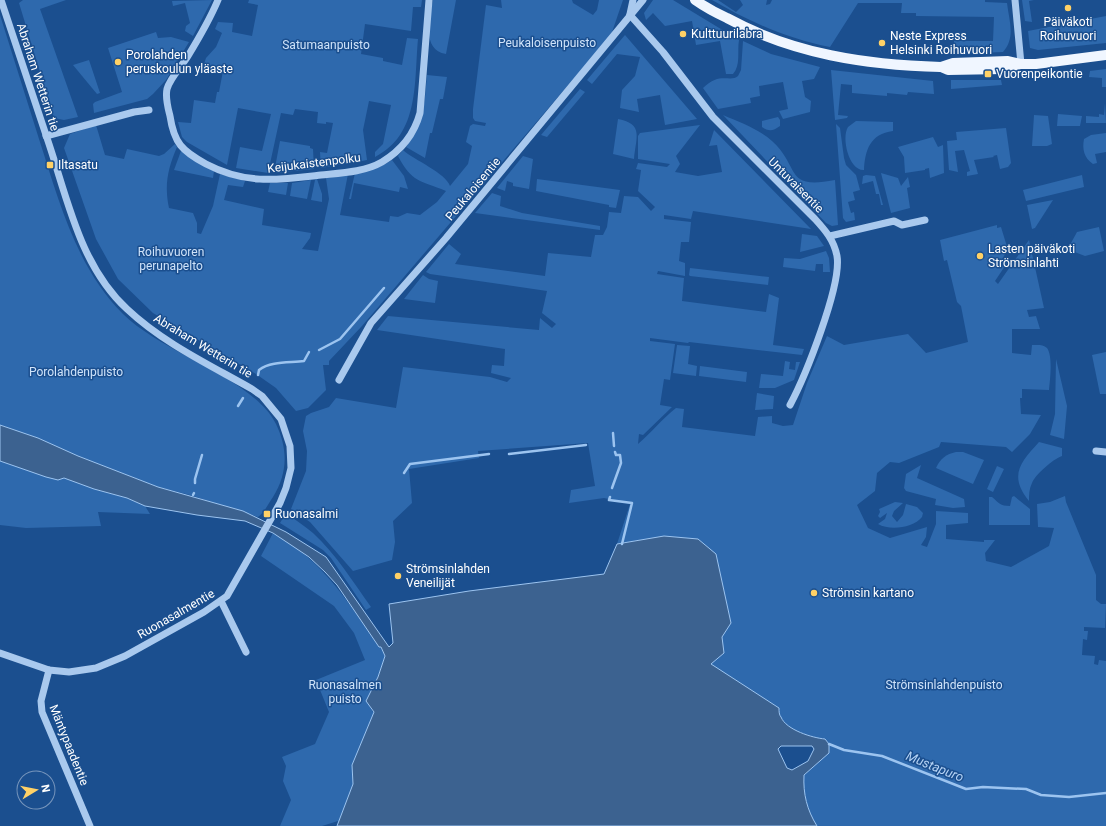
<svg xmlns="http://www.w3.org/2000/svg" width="1106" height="826" font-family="Roboto,sans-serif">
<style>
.green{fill:#2e69ad}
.water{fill:#3c6290;stroke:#9cc4f0;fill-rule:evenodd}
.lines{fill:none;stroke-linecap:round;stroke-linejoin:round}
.stream{stroke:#9cc4f0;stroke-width:2.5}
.minor{stroke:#a9c9ee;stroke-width:7}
.major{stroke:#f0f6ff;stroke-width:10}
.poi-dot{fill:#ffd166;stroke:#1b4f8f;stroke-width:1.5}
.labels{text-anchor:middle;stroke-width:3;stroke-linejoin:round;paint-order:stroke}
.poi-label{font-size:12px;fill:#fff;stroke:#1b4f8f;text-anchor:start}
.park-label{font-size:12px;fill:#cfe3fa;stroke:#1b4f8f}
.street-label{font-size:12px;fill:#fff;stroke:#1b4f8f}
.water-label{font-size:13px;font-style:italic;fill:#b5d3f5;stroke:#1b4f8f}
</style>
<rect width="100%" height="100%" fill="#1b4f8f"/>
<!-- green -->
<g class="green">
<polygon points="23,0 66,0 40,9 78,117 64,120 54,118 19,3"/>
<polygon points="212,0 193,36 185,31 186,26 190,23 185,3 173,6 172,1"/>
<path d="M249,0H422L421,7H413L411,31L365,24L361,54L383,58V61L402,65L407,38L418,39C414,82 420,134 375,157V152L383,144L391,105L369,101L363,130L367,160L362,161L321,168L320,152L327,153L333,123L326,122V124L317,123L318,112L295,109L293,115L281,113L268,173L236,168L240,147L262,151L271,114L238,108L227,165L187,142L182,137L178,122L191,123L194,100L215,103L217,92H219L223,71L203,67L206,58L216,47L222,33L215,29L218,22L233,23L232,32L252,36L258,5L248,3Z"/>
<path d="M433,0H456L446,54C421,50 430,17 433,0Z"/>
<path d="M501,0H572L573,3L593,15L597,10L599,0H623L611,35L362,326L329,361V365H323L326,390L308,408L296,411L276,388L256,374L153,313L118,279L96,239L64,148L70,134L96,125L105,155L124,159L127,149L159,156L164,154L175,144L177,147C168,168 164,185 169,208L193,213L197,223V233L201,234L213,206L220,174L245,181L243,187L228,185L224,200L264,209L262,225L311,233L310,238L302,249L318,251L329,199L326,178L348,174L340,215L389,222L390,216L398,217L407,213L420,215L437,202L446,191C420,180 412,183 398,156L403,150C414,160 446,173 450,186L468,164L472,146L466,142L470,126L473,124L485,126L486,123L475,121L473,118V109L486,5L502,8Z"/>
<path d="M653,0H673L739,40C737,52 741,65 733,74H726L720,41L696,45L692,21L665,26L653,13L646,20L644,13Z"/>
<path d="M712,0H718L736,12L743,5L740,0H767L766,5L770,4L772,0H985V2L1007,3C1009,21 1016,37 1003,52L954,54V41H993L994,17L916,16V13H901L902,3H858L830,47C788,39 748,21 712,0Z"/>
<polygon points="1022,0 1034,0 1029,1 1032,22 1025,21"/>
<path d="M0,15C13,56 26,98 39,139C59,201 76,267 123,314C162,353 253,378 276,424C288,449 288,473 273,497C268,504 265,512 258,517L190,495L158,487L78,456L38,438L0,425Z"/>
<polygon points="1106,16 1106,43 1038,50 1030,48 1028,31"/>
<polygon points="156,32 158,38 171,37 189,42 166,80 153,94 147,99 94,113 93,104 95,102 122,92 108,48"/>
<polygon points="625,35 697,119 665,125 660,95 637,99 639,112 620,108 622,90 635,76 640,57 617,54 592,84 587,80"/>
<path d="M743,41L771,54L820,67L814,79L802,81L805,97L811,101L810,112L783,119L779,111L788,109L783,82L759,86L760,96L750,98L751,103L718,109L703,88C720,71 730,83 738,76L741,70Z"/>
<polygon points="89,60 100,93 97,94 73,65"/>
<polygon points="1106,69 1106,87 1102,87 1102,78 1089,77 1090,71"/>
<polygon points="831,70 933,81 934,94 908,92 907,95 887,93 887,96 852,93 852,85 841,84 838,115 848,116 847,118 835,120"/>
<path d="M427,75L447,77L443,99H440L432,133H430L425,158L406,147C425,121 424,106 427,75Z"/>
<polygon points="951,80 1001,80 1002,85 951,89"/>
<polygon points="580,89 585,92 547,137 541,135"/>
<polygon points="1105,103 1106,123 1086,123 1086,116 1099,117 1099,114 1104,115"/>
<polygon points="1058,114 1082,116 1080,126 1057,126"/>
<path d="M723,115C739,122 759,129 772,141C801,167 783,190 835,180L838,225L832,226L826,223Z"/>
<polygon points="1034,115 1048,116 1052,144 1047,146 1032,146"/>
<path d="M778,117L780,120V126C773,131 769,132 762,127V121Z"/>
<path d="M618,119C644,124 636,137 634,159L613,154Z"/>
<path d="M856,121L893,122V131C870,134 865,150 864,170C849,171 841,138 848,127Z"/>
<polygon points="836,124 840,128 844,158 846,165 856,175 860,190 853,192 855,200 848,202 851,213 854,212 855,220 846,222 843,218"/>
<path d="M700,125L676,156L680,164L675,172L698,176L722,172L717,145L709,146L714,130L811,229L693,211L691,219L664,215V219L691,222L689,242H681L679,261L685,263V276L658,271L657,274L684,278L682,301L766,312L769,294L779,298L773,345L804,349L802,355L689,342L688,343L650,338V341L675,344L670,380L664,379L660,405L672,407L643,435L639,434L638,444C651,433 662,419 676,408L684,409L682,427L755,436L758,417L772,416V423L783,426L793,425L807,383L827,336L844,345L908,334L926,353L968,342L961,306L957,302L947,260L944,261L940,240L997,225V228L1001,227L1008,250L1002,259L1007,263L995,281L998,284L1029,240L1044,308L1027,310L1029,317L1036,316L1040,329H1012V353L1031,355L1032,345C1037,345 1043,344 1047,348C1053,356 1050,380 1049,390L1022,389V398H1020L1021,414L1041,415L1030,434L1012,452L1006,447L941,442L939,447L899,463L890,462L877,473L875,491L857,505L868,528L890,538L927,527L926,537L921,545L927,547L936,524V511L968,513V523L946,525V539L984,542V540H995L985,553L986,561L1011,567L1049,546L1054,528L1038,527L1037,504L1050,502L1065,496L1066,502L1096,575V600L1101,604H1106L1105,628L1084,627V631H1088L1087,640L1083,639L1082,655L1095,656L1094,664L1098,665L1099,660L1106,661V826H793L803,788L804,775L829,753V744L825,739L816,738L797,732L769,713L711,664L639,540L617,544L630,504L604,498L569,503L571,490L595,486L588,443L478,451L479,458L409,469L412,503L393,521L395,542L392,560L353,571L310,522L291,509L306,471L307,451L303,431L306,416L311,413L329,407L336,398L396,408L403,367L490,377L507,382L511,378L491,373L492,365L504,366L505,349L377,330L388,316L539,330L540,318L552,328L556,324L542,313L547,291L430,274L426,272L449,244L461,254L455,264L545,276L548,253L591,257L595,235H603L607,227L609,212L621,213L624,196L638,197L651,211L655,207L638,191L641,170L636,169L638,163L667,167L670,164L638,159V136L640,133Z"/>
<polygon points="1006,128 1011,163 1008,167 1000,169 997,155 993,156 994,157 974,160 978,174 967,176 967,172 970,171 964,150 955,151 958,172 949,170 947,141 957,140 956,132"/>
<path d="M1106,133V152L1095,154L1097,163L1093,164C1084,158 1082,149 1084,139L1091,135Z"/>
<polygon points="933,137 938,147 943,145 944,173 930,178 929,168 925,169 925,170 905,173 904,157 898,147"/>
<polygon points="280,141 310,146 310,148 313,149 314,169 274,173"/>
<polygon points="181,151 214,171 213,178 174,170"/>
<polygon points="523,156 533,159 529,189 513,186 513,183 507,181 505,191 497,188"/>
<polygon points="392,160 404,176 408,189 400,187 399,192 354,183 351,199 349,199 355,173 378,168"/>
<polygon points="881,173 898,178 901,186 908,177 910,187 907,188 910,208 891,213"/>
<polygon points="866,175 875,176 883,205 881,205 879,194 876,194 873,181 862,184 863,176"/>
<polygon points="1082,175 1084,187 1026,201 1023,190"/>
<polygon points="317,179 322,194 322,202 311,200 315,180"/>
<polygon points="537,179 620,190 616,208 609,207 609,205 536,191"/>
<polygon points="311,180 307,199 290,196 292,183"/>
<polygon points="270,183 288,183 286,195 268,192"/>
<polygon points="492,193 501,196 500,206 522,213 600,226 600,230 475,213"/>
<polygon points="1053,200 1035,228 1032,229 1027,205"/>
<polygon points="1099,227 1104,251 1085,256 1072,251 1071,243 1077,232"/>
<polygon points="802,234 817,236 824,246 800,252"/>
<polygon points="826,251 829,258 830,272 823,272 823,264 816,264 815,271 783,267 784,258 800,259"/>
<polygon points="690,268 769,277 768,285 690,276 689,275"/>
<polygon points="423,275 429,279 438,281 435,303 404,299"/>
<polygon points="677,345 690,346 688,364 697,366 696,376 673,373"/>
<polygon points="1106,352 1106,394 1100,394 1092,355"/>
<polygon points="1056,359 1067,406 1064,439 1050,435 1055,414"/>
<polygon points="785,361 790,362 789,369 795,370 796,362 800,362 794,380 775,388 759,388 761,374 783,376"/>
<polygon points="700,366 747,372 746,382 699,376"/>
<polygon points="757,393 774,396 773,409 755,410"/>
<path d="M1039,442L1062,448V456C1053,459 1035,475 1032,483C1029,489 1029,495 1029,501C1008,475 1021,462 1039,442Z"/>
<polygon points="0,447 94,489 127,498 145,506 150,514 98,512 101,526 26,528 0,525"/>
<path d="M956,452H963L984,460L973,484L936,468C940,459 946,454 956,452Z"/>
<polygon points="921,465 917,478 964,499 965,507 953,508 935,505 936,499 906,491 904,488 906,474"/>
<polygon points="997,466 1004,469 993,492 987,489"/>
<path d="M1014,496L1030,509V525H989V497H992C999,503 1000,506 1010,506L1012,497Z"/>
<path d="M895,502L903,503L894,511L892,516L897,522L903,515L906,504L917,507L923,513L922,517C913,528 890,531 878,524L885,519L887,513L880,518L878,516L880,512L879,509Z"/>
<path d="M286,513C295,520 305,526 313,533C336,554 353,582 371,607L366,610L331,558L323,550L280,523Z"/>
<path d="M273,533C322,559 349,603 379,647H381L385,657L378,677L367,701L381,727L337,826L338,821L322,826H280L291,800L283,781L286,766L282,757L315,744L329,712L316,680L365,660L354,633L334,606L261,556Z"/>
</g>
<!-- water -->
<path class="water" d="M0,425L38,438L78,456L158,487L243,511L286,532L326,557L389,647L393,643L389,604L469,591L604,574L617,544L664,536L698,539L716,554L731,623L722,637L724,653L711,664L779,708C779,711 779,715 781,717C786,730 813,738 825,739L829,744V753L804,775C803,794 807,810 817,826H337L353,784L352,765L374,712L366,701L378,677L385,656L381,647H379L337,585L325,572L309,557L273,533L245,521L197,515L145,506L127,498L94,489L64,478L58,480L46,477L0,461ZM781,746H812L814,749L808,761L792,770L787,768L778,749Z"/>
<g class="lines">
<!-- stream -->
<g class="stream">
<polyline points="319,350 340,339 384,288"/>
<path d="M258,375L259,370C271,361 290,363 304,361L309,352"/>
<polyline points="238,406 243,398"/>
<polyline points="613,433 614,446"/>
<polyline points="509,454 586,445"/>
<polyline points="404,473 410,464 489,454"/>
<polyline points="195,483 195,479 202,455"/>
<polyline points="612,488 621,463 620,455 616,455 615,452"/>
<polyline points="193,495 194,493"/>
<polyline points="610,497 609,500 632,503 622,544"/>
<polyline points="829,744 844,750 882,756 966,789 983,787 1026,789 1041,795 1069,797 1106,793"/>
</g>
<!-- minor -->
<g class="minor">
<path d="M218,0C210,19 199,38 188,56C182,66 170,78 167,89C165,98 168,108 170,116C174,143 182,151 206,164C246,185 278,180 321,175C340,173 365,172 382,162C402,150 414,135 420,113L429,0"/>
<polyline points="1015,0 1021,64"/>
<polyline points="630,14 633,0"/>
<path d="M630,15L663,52L713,117L815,219C825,230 834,240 837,256C842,285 805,377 790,405"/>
<polyline points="46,136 134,112 149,110"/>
<polyline points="830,236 894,221 902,225 925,220"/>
<polyline points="339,380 371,323 446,238 643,0"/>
<polyline points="1096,451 1106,452"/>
<polyline points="221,601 246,652"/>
<path d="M0,653L49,670L69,672L96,668L125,656L204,612L227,596L280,503L286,488L291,468L290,446L281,419L262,396L252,389C210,365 163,343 127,309C81,267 68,201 49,144C33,96 17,48 1,0"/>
<polyline points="49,670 41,701 42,712 90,826"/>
</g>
<!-- major -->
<g class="major">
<path d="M695,0C705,7 716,13 727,18C793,54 866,65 941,67L948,70L1003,69L1021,64"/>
<polyline points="941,67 953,63 1008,61 1021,64 1036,64 1106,55"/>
</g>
</g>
<!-- markers -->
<g class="poi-dot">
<circle cx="1068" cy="8" r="4"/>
<circle cx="683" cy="34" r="4"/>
<circle cx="882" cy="43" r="4"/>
<circle cx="118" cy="62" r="4"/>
<rect x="984" y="70" width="8" height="8" rx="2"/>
<rect x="46" y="161" width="8" height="8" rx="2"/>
<circle cx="980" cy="256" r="4"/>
<rect x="263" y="510" width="8" height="8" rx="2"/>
<circle cx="398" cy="576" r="4"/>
<circle cx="814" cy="593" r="4"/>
</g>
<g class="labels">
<!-- poi labels -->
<g class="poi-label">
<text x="1068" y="26" text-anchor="middle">Päiväkoti<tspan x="1068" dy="14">Roihuvuori</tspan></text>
<text x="691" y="38">Kulttuurilabra</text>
<text x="890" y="40">Neste Express<tspan x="890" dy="14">Helsinki Roihuvuori</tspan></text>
<text x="126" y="59">Porolahden<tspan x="126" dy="14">peruskoulun yläaste</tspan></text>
<text x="996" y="78">Vuorenpeikontie</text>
<text x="58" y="169">Iltasatu</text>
<text x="988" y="253">Lasten päiväkoti<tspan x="988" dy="14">Strömsinlahti</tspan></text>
<text x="275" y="518">Ruonasalmi</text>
<text x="406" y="573">Strömsinlahden<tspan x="406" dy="14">Veneilijät</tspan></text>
<text x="822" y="597">Strömsin kartano</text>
</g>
<!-- park labels -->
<g class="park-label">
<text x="547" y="47">Peukaloisenpuisto</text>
<text x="326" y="49">Satumaanpuisto</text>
<text x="171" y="256">Roihuvuoren<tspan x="171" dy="14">perunapelto</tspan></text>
<text x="76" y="376">Porolahdenpuisto</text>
<text x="345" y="689">Ruonasalmen<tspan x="345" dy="14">puisto</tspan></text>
<text x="944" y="689">Strömsinlahdenpuisto</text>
</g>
<!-- street labels -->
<g class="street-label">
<text transform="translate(38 77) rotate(72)" y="4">Abraham Wetterin tie</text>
<text transform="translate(314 163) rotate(-7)" y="4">Keijukaistenpolku</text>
<text transform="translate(796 185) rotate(45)" y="4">Untuvaisentie</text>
<text transform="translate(473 189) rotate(-50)" y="4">Peukaloisentie</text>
<text transform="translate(203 346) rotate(31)" y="4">Abraham Wetterin tie</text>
<text transform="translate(176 614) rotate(-30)" y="4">Ruonasalmentie</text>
<text transform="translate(69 745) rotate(68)" y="4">Mäntypaadentie</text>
</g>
<!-- water labels -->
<g class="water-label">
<text transform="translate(935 766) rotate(22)" y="5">Mustapuro</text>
</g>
</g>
<!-- north arrow -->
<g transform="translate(36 790) rotate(80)"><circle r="19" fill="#1b4f8f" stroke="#7695bc"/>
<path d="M0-3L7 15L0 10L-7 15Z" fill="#ffd166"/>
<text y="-6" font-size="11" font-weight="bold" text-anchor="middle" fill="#ffffff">N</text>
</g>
</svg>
